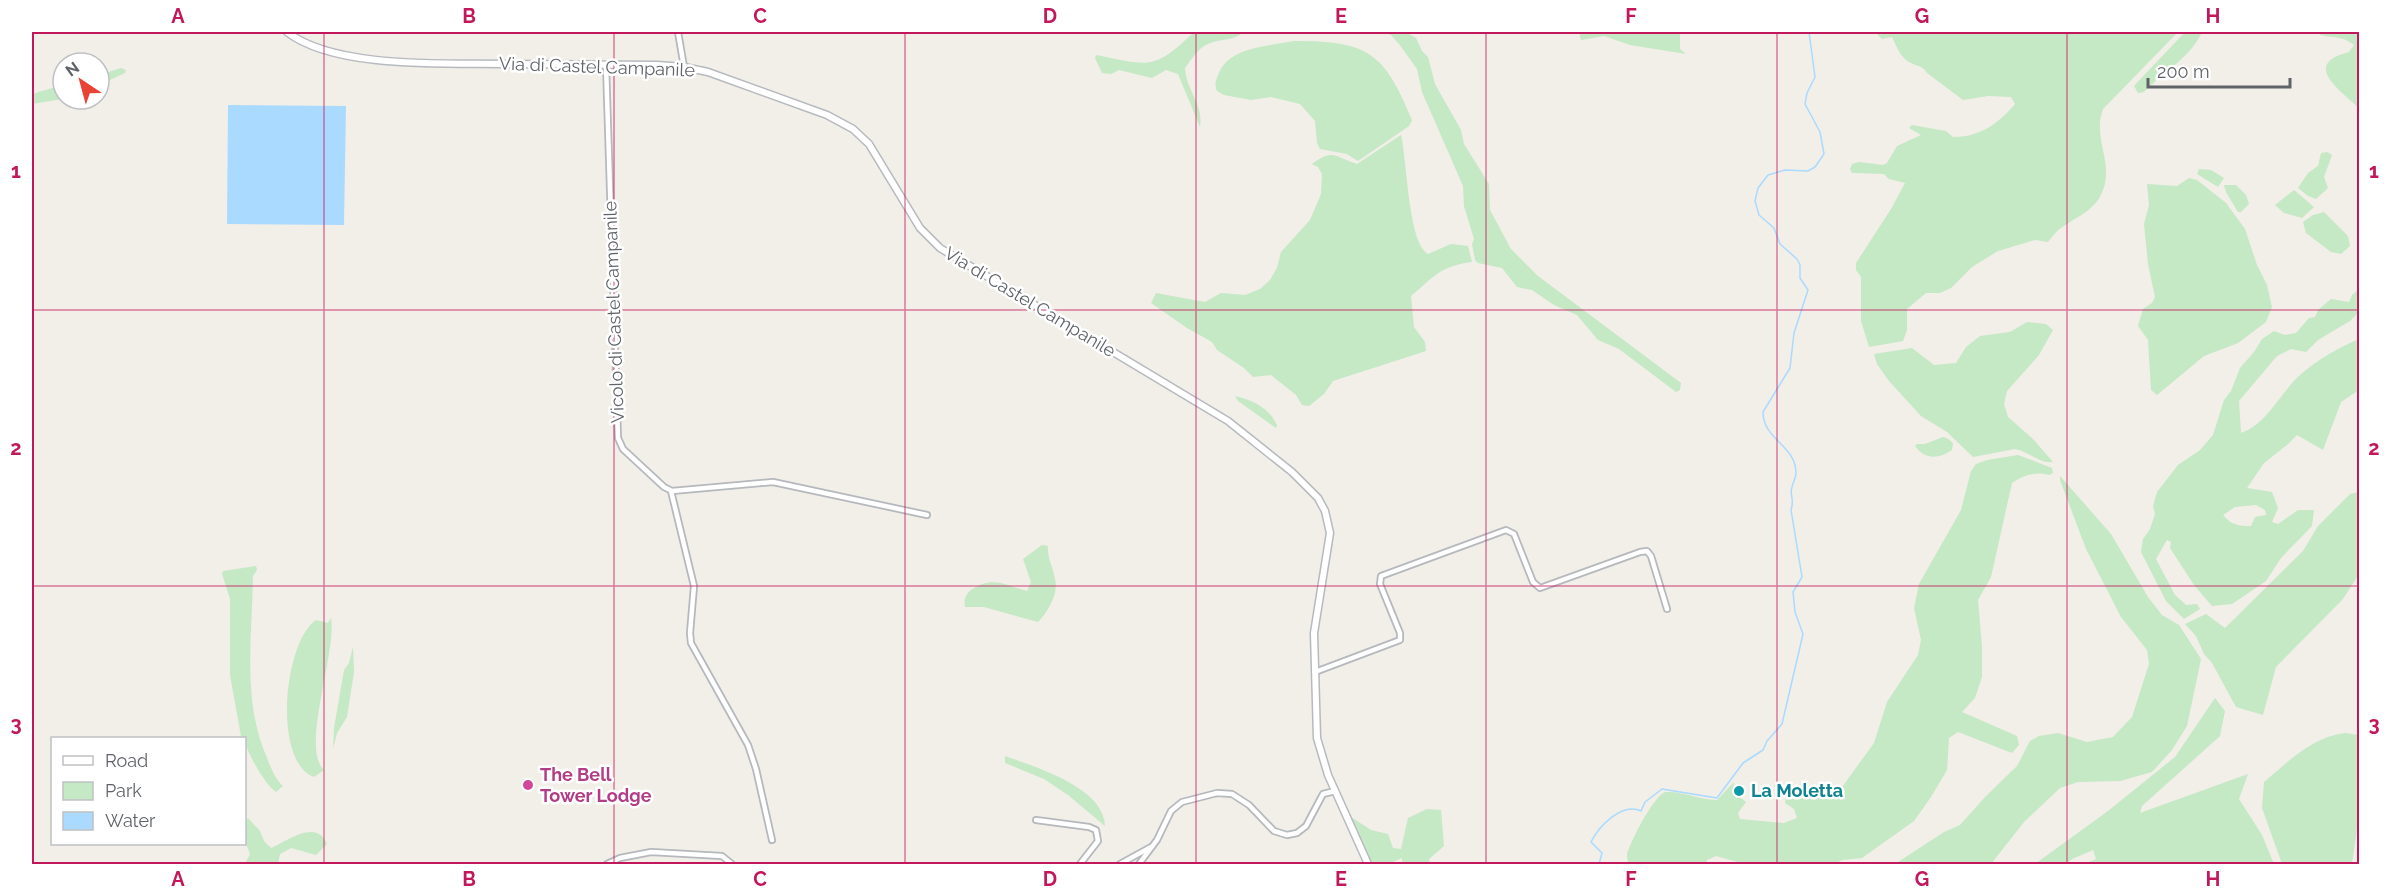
<svg xmlns="http://www.w3.org/2000/svg" width="2391" height="896" font-family="Raleway,sans-serif">
<style>
.green{fill:#c5e8c5;fill-rule:evenodd}
.water{fill:#aadaff}
.lines{fill:none;stroke-linecap:round;stroke-linejoin:round}
.stream{stroke:#aadaff;stroke-width:1.5}
.street-casing{stroke:#b5b8bc;stroke-width:8}
.secondary-casing{stroke:#b6babf;stroke-width:9}
.street{stroke:#fff;stroke-width:4.5}
.secondary{stroke:#fff;stroke-width:6}
.grid{fill:none;stroke:#c2185b;stroke-width:1.5;stroke-opacity:0.55}
.hotel-dot{fill:#d1479c;stroke:#fff;stroke-width:2}
.culture-dot{fill:#0f9aa8;stroke:#fff;stroke-width:2}
.labels{text-anchor:middle;stroke-width:5;stroke-linejoin:round;paint-order:stroke}
.street-label{font-size:18px;fill:#5f6368;stroke:#fff}
.hotel-label{font-size:18px;font-weight:bold;fill:#b23c85;stroke:#fff;text-anchor:start}
.culture-label{font-size:18px;font-weight:bold;fill:#0d838f;stroke:#fff;text-anchor:start}
.neatline{fill:none;stroke:#c2185b;stroke-width:2}
.grid-label{font-size:20px;text-anchor:middle;font-weight:bold;fill:#c2185b}
</style>
<rect width="100%" height="100%" fill="#f1efe8"/>
<!-- green -->
<g class="green">
<path d="M1194,32H1243C1233,42 1220,38 1208,44C1198,48 1191,60 1185,68C1186,90 1204,105 1200,127L1178,74L1166,70L1152,78L1119,70L1111,74L1102,73L1095,58L1096,55C1148,65 1153,72 1194,32Z"/>
<polygon points="1382,32 1406,32 1416,38 1422,51 1428,57 1435,84 1461,130 1464,144 1489,184 1490,210 1511,249 1538,276 1681,383 1680,390 1676,392 1619,349 1598,340 1577,315 1554,305 1532,290 1517,287 1502,268 1478,263 1475,260 1472,244 1474,239 1464,206 1463,186 1422,92 1417,69 1399,44 1391,35"/>
<polygon points="1579,32 1680,32 1680,49 1686,54 1630,45 1604,36 1581,40"/>
<path d="M1875,32H2178L2103,109C2091,140 2119,168 2098,200C2089,213 2073,219 2061,228C2056,231 2052,237 2048,242L2035,240L1998,251L1972,267L1951,288L1940,293H1926L1907,309V330L1903,341L1869,347L1861,321V277L1856,270V263L1891,209L1905,183L1889,179L1884,174L1852,173L1850,169L1852,164L1859,162L1883,165L1887,163L1897,146L1921,135L1909,128L1912,125L1946,131L1953,137C1980,137 1998,124 2015,104L2011,97L1988,96L1963,100L1927,73C1922,64 1913,66 1906,60C1899,54 1896,45 1892,37L1882,39Z"/>
<path d="M2185,32H2202C2190,58 2164,71 2144,92L2138,93L2134,86Z"/>
<path d="M2314,32H2359V108C2340,90 2301,64 2349,52L2354,45C2339,33 2328,40 2314,32Z"/>
<path d="M1294,41C1368,41 1384,52 1412,120L1409,126L1358,161L1347,154L1320,149L1317,143L1315,121L1300,104L1271,97L1251,100L1224,95L1217,91C1214,84 1216,80 1219,73C1229,47 1269,46 1294,41Z"/>
<polygon points="121,68 126,70 125,73 99,85 99,75"/>
<polygon points="63,85 63,99 32,104 32,94"/>
<path d="M1401,135C1407,159 1408,243 1428,254L1451,244L1468,246L1472,262C1440,266 1435,276 1411,296L1414,327L1425,342L1426,351L1333,381L1324,394L1309,406L1302,405L1296,395L1271,375L1253,377L1244,368L1217,350L1212,342L1187,328L1151,303L1156,293L1205,302L1221,293L1245,295L1260,289L1270,280L1277,268L1281,252L1310,220L1321,194L1322,174L1318,167L1312,164C1334,148 1334,157 1357,164Z"/>
<polygon points="2327,152 2332,155 2324,177 2328,188 2316,199 2308,196 2298,188 2308,173 2318,166 2321,153"/>
<polygon points="2199,169 2211,170 2224,178 2218,187 2197,174"/>
<polygon points="2189,178 2197,180 2226,203 2245,229 2257,265 2267,285 2272,307 2266,322 2238,343 2204,356 2157,395 2151,390 2148,340 2138,326 2143,309 2152,303 2155,297 2148,264 2144,224 2149,205 2147,184 2177,186"/>
<polygon points="2224,185 2236,185 2246,195 2249,204 2241,212 2238,212 2226,192"/>
<polygon points="2294,190 2314,207 2302,218 2284,213 2275,205"/>
<polygon points="2324,212 2348,236 2350,246 2341,254 2331,252 2306,233 2303,222 2313,215"/>
<path d="M2359,289V312L2350,321L2318,340L2306,352L2291,349L2277,356L2239,401L2241,433C2267,424 2280,393 2300,375C2318,359 2338,348 2359,339V390L2341,402L2323,450L2297,435L2287,445L2264,463L2247,488L2272,492L2278,508L2272,522L2278,524L2298,510H2314L2312,526L2281,558L2266,581L2232,604L2212,606L2194,585L2170,548L2171,542L2167,540L2156,559L2175,595L2186,605L2197,604L2200,609L2184,619L2166,601L2141,552L2143,539L2150,529L2155,514L2153,506L2157,492L2178,465L2200,450L2213,435L2224,400L2231,391L2240,368L2254,352L2262,339L2274,331L2285,335L2296,333L2309,318L2315,317L2318,310L2331,299L2349,302L2352,295ZM2256,505L2265,510L2266,515L2255,517L2251,526C2239,526 2231,525 2223,515L2235,507Z"/>
<path d="M2027,322L2046,324L2053,330L2039,355L2007,391L2004,404L2008,417L2033,439L2053,462C2040,464 2028,451 2015,449L1973,457L1947,432L1921,416L1889,381L1877,364L1874,354L1912,348L1934,365L1956,363L1966,347L1980,336L2010,332Z"/>
<path d="M1235,396C1254,401 1268,407 1277,425L1276,428L1238,401Z"/>
<path d="M1943,437L1947,438L1953,443L1952,450C1939,459 1925,460 1915,446L1917,444H1925Z"/>
<path d="M2018,455L2052,468L2053,473L2049,475C2035,471 2023,475 2012,483L1991,577L1978,600L1982,647V677L1975,698L1962,712L2017,736L2019,745L2012,753L1958,732L1949,738L1947,770L1931,797L1914,821L1862,858L1842,860L1835,864H1745L1716,856L1707,860L1706,864H1628C1628,861 1627,858 1627,855C1629,844 1655,793 1666,792C1682,791 1700,800 1717,800L1734,782L1733,792L1746,802L1738,813L1740,819L1784,823L1797,818L1794,809L1785,803L1786,798L1829,797L1837,794L1874,743L1887,702L1918,655L1921,640L1914,608L1919,584L1961,510L1971,471L1976,464L1987,460Z"/>
<polygon points="2060,476 2111,534 2148,597 2162,615 2179,625 2201,659 2187,726 2172,750 2152,772 2120,781 2078,782 2060,788 2024,822 1991,864 1895,864 1944,832 1960,825 1985,797 2017,766 2030,741 2039,736 2058,733 2087,742 2113,737 2132,717 2149,664 2147,650 2121,617 2086,549 2060,480"/>
<polygon points="2359,492 2359,574 2343,599 2276,667 2263,715 2236,707 2212,663 2204,654 2196,636 2185,624 2206,614 2225,628 2303,551 2318,526 2350,494"/>
<path d="M1042,545L1048,546C1047,559 1053,566 1055,579C1059,593 1048,612 1038,622L984,607H965C964,599 965,595 971,590C992,575 1005,585 1027,591L1031,582L1023,559Z"/>
<path d="M256,566L257,570L253,576C252,638 242,701 267,758C271,768 275,779 283,786L276,792C265,785 246,751 244,738L241,736L230,675V599L222,574L223,571Z"/>
<path d="M331,618C337,652 300,749 324,770L314,777C272,762 284,641 316,620L328,623Z"/>
<polygon points="353,647 354,672 347,717 337,733 333,749 334,728 344,670 349,663"/>
<polygon points="2215,698 2225,711 2220,736 2142,806 2140,813 2248,774 2239,799 2262,835 2274,864 2084,864 2096,859 2093,850 2072,859 2066,864 2035,864 2108,811 2175,757"/>
<path d="M2345,733L2359,735V815L2352,864H2282L2262,808L2264,782C2289,761 2312,737 2345,733Z"/>
<path d="M1005,756C1035,767 1104,787 1105,826L1068,795L1044,779L1005,763Z"/>
<polygon points="1427,809 1441,810 1444,846 1429,859 1430,864 1402,864 1402,858 1388,864 1371,864 1351,817 1371,830 1388,834 1393,848 1401,849 1408,818"/>
<path d="M248,818L260,831L264,841L271,848C287,841 317,818 327,844L316,855L291,848L280,854L278,864H245L250,854L245,841V822Z"/>
</g>
<!-- water -->
<polygon class="water" points="228,105 346,106 344,225 227,224"/>
<g class="lines">
<!-- stream -->
<path class="stream" d="M1599,864L1602,853L1591,842C1599,826 1622,802 1641,811L1645,802L1662,789L1717,798L1743,763L1763,750L1767,741L1782,724L1803,634L1795,612L1793,592L1802,577L1791,510C1795,499 1789,495 1792,487C1793,482 1796,478 1796,473C1796,445 1763,440 1763,412L1790,368L1794,333L1808,290L1800,278V265L1797,259L1780,244L1774,228L1759,215L1755,201L1758,188L1768,175L1785,170L1808,171L1815,167L1824,154L1820,132L1805,104L1807,93L1815,77L1809,32"/>
<!-- street casing -->
<g class="street-casing">
<g id="street">
<polyline points="678,32 684,67"/>
<polyline points="606,65 618,438 623,449 664,487 672,491 773,482 927,515"/>
<polyline points="671,491 694,586 690,633 691,643 748,745 756,769 772,840"/>
<polyline points="1315,672 1400,640 1400,633 1380,584 1381,576 1506,530 1514,534 1533,582 1540,588 1640,552 1647,551 1651,556 1667,609"/>
<polyline points="1036,820 1089,827 1096,830 1098,841 1080,864"/>
<polyline points="607,864 620,858 651,852 722,856 732,864"/>
<polyline points="1120,864 1151,847"/>
<polyline points="1139,864 1157,840 1171,811 1182,802 1217,793 1232,794 1249,805 1274,831 1287,835 1297,833 1306,826 1323,794 1335,791"/>
</g>
</g>
<!-- secondary casing -->
<g class="secondary-casing">
<path id="secondary" d="M287,32C335,69 445,63 506,64C556,64 607,65 657,65L684,67L708,72L827,115L853,129L869,144L920,228L940,248L1228,421L1292,472L1318,498L1325,511L1330,533L1314,633L1317,738L1328,775L1368,864"/>
</g>
<!-- street -->
<use href="#street" class="street"/>
<!-- secondary -->
<use href="#secondary" class="secondary"/>
</g>
<!-- grid -->
<path class="grid" d="M324,32V864M614,32V864M905,32V864M1196,32V864M1486,32V864M1777,32V864M2067,32V864M32,310H2360M32,586H2360"/>
<!-- markers -->
<circle class="hotel-dot" cx="528" cy="785" r="6"/>
<circle class="culture-dot" cx="1739" cy="791" r="6"/>
<g class="labels">
<!-- street labels -->
<g class="street-label">
<text transform="translate(597 67) rotate(2)" y="6">Via di Castel Campanile</text>
<text transform="translate(1030 302) rotate(31)" y="6">Via di Castel Campanile</text>
<text transform="translate(614 312) rotate(-92)" y="6">Vicolo di Castel Campanile</text>
</g>
<!-- hotel labels -->
<g class="hotel-label">
<text x="540" y="781">The Bell<tspan x="540" dy="21">Tower Lodge</tspan></text>
</g>
<!-- culture labels -->
<g class="culture-label">
<text x="1751" y="797">La Moletta</text>
</g>
</g>
<!-- border -->
<rect width="2391" height="896" fill="none" stroke="#ffffff" stroke-width="66"/>
<!-- legend -->
<rect x="51" y="737" width="195" height="108" fill="#ffffff" stroke="#bfc1c3" stroke-width="1.5"/>
<rect x="63" y="756" width="30" height="9" fill="#ffffff" stroke="#bfc1c3" stroke-width="1.5"/>
<text x="105" y="767" font-size="18" fill="#5f6368">Road</text>
<rect x="63" y="782" width="30" height="18" fill="#c5e8c5" stroke="#bfc1c3" stroke-width="1.5"/>
<text x="105" y="797" font-size="18" fill="#5f6368">Park</text>
<rect x="63" y="812" width="30" height="18" fill="#aadaff" stroke="#bfc1c3" stroke-width="1.5"/>
<text x="105" y="827" font-size="18" fill="#5f6368">Water</text>
<!-- north arrow -->
<g transform="translate(81 81) rotate(324)"><circle r="28" fill="#ffffff" stroke="#bfc1c3" stroke-width="1.5"/>
<path d="M0-4.5L10 22L0 15L-10 22Z" fill="#ea4335"/>
<text y="-9" font-size="16" font-weight="bold" text-anchor="middle" fill="#5f6368">N</text>
</g>
<!-- scale -->
<path d="M2148 78v9h142v-9" fill="none" stroke="#5f6368" stroke-width="3"/>
<text x="2157" y="78" font-size="18" fill="#5f6368" stroke="#ffffff" stroke-width="4.5" paint-order="stroke">200 m</text>
<rect x="33" y="33" width="2325" height="830" class="neatline"/>
<g class="grid-label">
<text x="178" y="23">A</text>
<text x="469" y="23">B</text>
<text x="760" y="23">C</text>
<text x="1050" y="23">D</text>
<text x="1341" y="23">E</text>
<text x="1631" y="23">F</text>
<text x="1922" y="23">G</text>
<text x="2213" y="23">H</text>
<text x="16" y="178">1</text>
<text x="2374" y="178">1</text>
<text x="16" y="455">2</text>
<text x="2374" y="455">2</text>
<text x="16" y="731">3</text>
<text x="2374" y="731">3</text>
<text x="178" y="886">A</text>
<text x="469" y="886">B</text>
<text x="760" y="886">C</text>
<text x="1050" y="886">D</text>
<text x="1341" y="886">E</text>
<text x="1631" y="886">F</text>
<text x="1922" y="886">G</text>
<text x="2213" y="886">H</text>
</g>
</svg>
